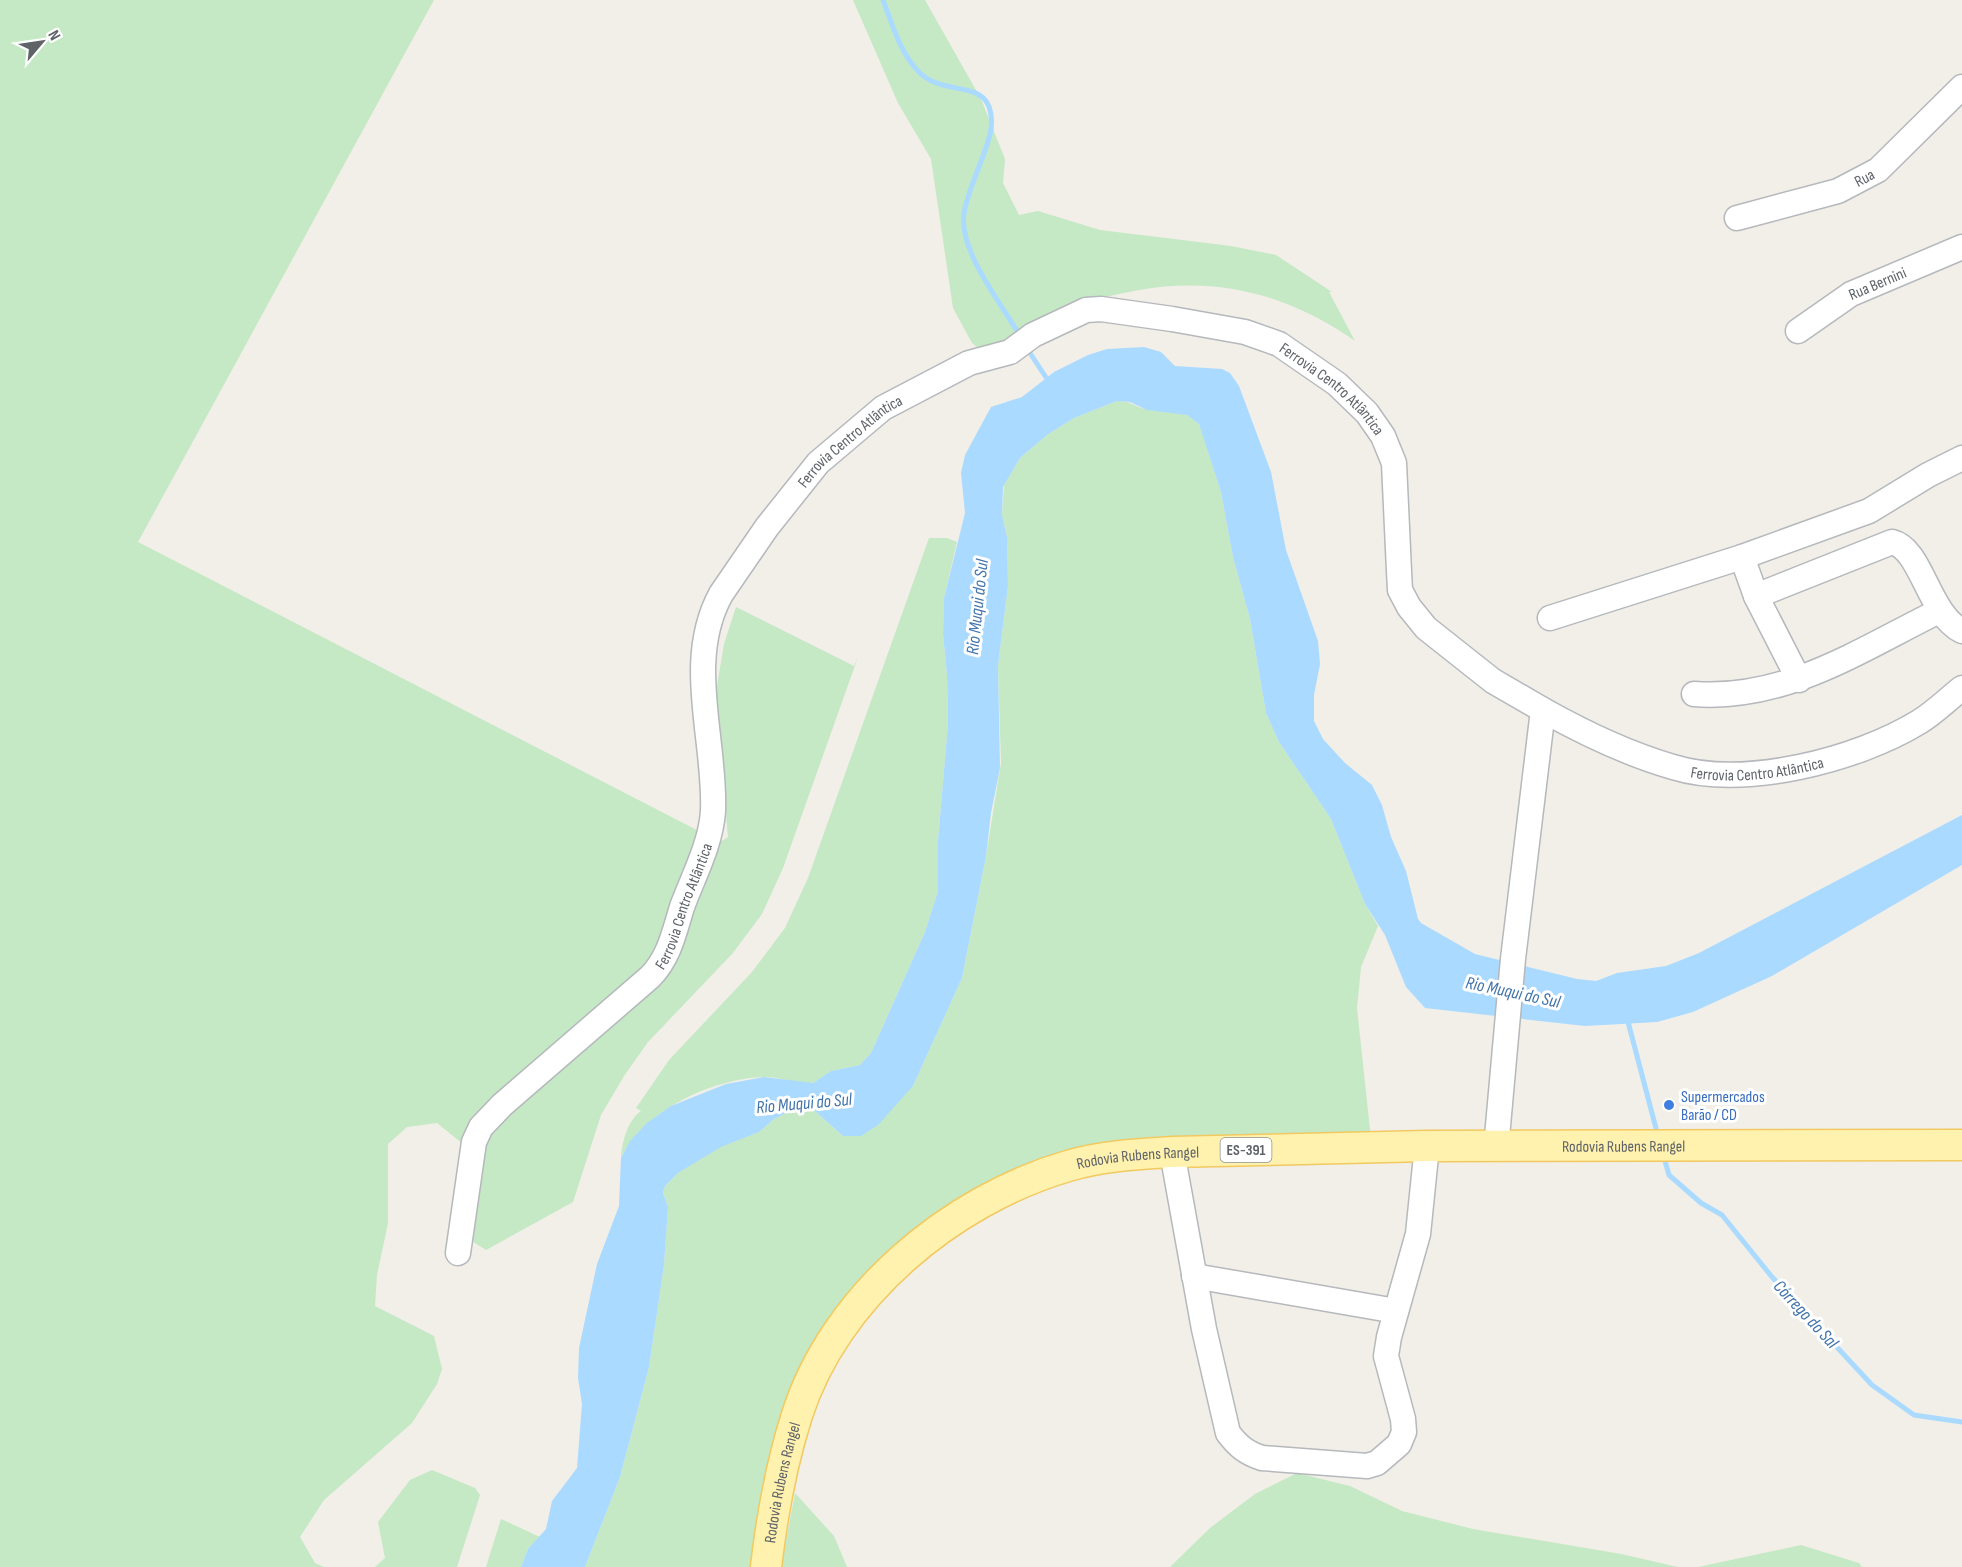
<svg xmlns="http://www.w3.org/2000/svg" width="1962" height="1567" font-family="'Sofia Sans Condensed',sans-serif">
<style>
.green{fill:#c5e8c5}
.water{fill:#aadaff}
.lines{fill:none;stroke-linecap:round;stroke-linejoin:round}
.stream{stroke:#aadaff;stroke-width:5}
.minor-casing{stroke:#b5b8bc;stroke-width:27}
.major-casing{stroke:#f2c960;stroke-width:33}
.minor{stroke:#fff;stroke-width:24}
.major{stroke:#fff2af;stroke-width:30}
.shop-dot{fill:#3f7fe0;stroke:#fff;stroke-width:2}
.labels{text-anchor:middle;stroke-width:6;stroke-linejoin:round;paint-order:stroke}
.shield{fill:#fff;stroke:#8f9295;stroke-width:1.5}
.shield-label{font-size:15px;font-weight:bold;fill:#5f6368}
.street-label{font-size:16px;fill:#5f6368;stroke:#fff}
.shop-label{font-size:16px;fill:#366cbe;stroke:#fff;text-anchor:start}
.water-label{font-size:18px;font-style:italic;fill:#4174aa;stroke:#fff}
</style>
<rect width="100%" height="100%" fill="#f1efe8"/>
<!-- green -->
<g class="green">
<polygon points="0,0 434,0 138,542 720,842 728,837 715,698 724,644 736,607 854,666 858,657 783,868 762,914 732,954 648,1042 624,1076 601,1115 573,1202 486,1250 462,1235 463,1144 437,1123 407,1127 388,1144 388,1223 377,1275 375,1306 434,1336 442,1369 437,1384 412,1423 324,1500 300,1537 315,1563 324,1567 0,1567"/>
<path d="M853,0H925L981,99L1005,159L1003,183L1019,215L1038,211L1100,230L1231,246L1276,255L1332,292H1329L1355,341C1290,295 1218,276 1139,290C1125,293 1108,295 1095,301C1059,316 1025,340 991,359L972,343L953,308L931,159L898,103Z"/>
<path d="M1117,401C1128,400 1134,406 1145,409C1162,414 1189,407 1200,426L1221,492L1233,557L1250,619L1266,713L1279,742L1331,819L1365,904L1378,926L1361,967L1357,1008L1371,1139L1133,1141L864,1279L754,1567H585L620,1477L649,1367L664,1265L668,1207L663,1193L665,1186L678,1173L720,1147L759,1132L774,1119L806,1103L843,1136L872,1129L913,1086L962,978L986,856L1001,763L998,665L1008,586L1007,537L1002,515L1004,485L1020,458L1047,435L1074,418Z"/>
<path d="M929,538H947L957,542L944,598L943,634L947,675L948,724L938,841V891L925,932L871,1053L860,1065L831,1071L813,1083C796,1085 780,1076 763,1077C711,1079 644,1111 621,1158C622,1143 627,1121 641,1111L636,1108L669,1060L752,972L785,928L808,878Z"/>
<polygon points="432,1470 475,1488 480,1495 457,1567 375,1567 385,1558 378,1522 410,1480"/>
<polygon points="1297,1473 1350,1486 1402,1511 1473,1529 1621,1554 1678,1567 1170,1567 1210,1528 1255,1494"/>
<polygon points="795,1493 834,1536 847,1567 781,1567"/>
<polygon points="501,1519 540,1537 528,1549 521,1567 486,1567"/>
<polygon points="1801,1545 1859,1563 1862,1567 1698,1567"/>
</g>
<!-- water -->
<polygon class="water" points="1144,347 1161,352 1175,366 1222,369 1230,373 1239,386 1271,472 1286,550 1318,641 1320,664 1314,695 1314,721 1323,739 1345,763 1372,785 1382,805 1391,837 1406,871 1418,919 1421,923 1475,954 1577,979 1596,981 1617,973 1666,966 1699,953 1962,815 1962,865 1772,976 1693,1012 1657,1022 1585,1026 1425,1008 1406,987 1385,935 1365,904 1331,819 1279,742 1266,713 1250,619 1233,557 1221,492 1199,424 1187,415 1147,410 1130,402 1117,401 1074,418 1047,435 1020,458 1003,487 1002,515 1007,537 1008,586 998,665 1000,768 991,813 986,856 962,978 913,1086 878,1125 861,1136 843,1136 806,1103 774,1119 759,1132 721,1147 678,1173 665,1186 663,1193 668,1207 664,1265 649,1367 620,1477 585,1567 521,1567 528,1549 546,1529 552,1501 577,1468 582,1404 578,1378 579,1348 597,1264 619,1206 621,1158 630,1141 647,1123 671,1106 726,1084 764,1077 813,1083 831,1071 860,1065 871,1053 925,932 938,891 938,841 948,724 947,675 943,634 944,598 965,513 961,473 965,455 991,407 1022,397 1054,372 1088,355 1107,349"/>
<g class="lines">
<!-- stream -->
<g class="stream">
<path d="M883,0C893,26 900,54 921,74C949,99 997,75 991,130C985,158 969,185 964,213C958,251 1002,304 1020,336"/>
<polyline points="1026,347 1049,382"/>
<polyline points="1627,1018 1658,1136"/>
<polyline points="1663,1154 1669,1175 1701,1203 1722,1215 1772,1277 1872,1385 1914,1415 1962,1422"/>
</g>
<!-- minor casing -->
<g class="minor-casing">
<g id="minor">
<path id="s1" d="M1737,218L1838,191L1878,170L1962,87"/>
<path id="s2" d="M1798,331L1851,294L1962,247"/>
<path d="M1756,596L1892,542C1922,549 1928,614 1962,631"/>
<polyline points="1550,618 1742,557"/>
<polyline points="1799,680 1756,596 1742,557 1869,511 1928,475 1962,458"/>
<path d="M1694,694C1785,701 1860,650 1939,611"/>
<path id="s3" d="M1496,1148L1513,959L1543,710C1584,733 1628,754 1673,767C1744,789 1857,760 1919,722C1934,713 1948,699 1962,688"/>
<path d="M1172,1152L1204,1329L1228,1433C1238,1446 1246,1453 1262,1458L1367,1466L1377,1463L1399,1444L1404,1432L1403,1419L1386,1356L1389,1337L1418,1234L1427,1146"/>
<path id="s4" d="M458,1253L474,1142L481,1127L502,1105L650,977C669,958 674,933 682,907C693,877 711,844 713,811C716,740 684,661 721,594L767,527L818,463L883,408L969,363L1010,352L1033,335L1086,310L1101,309L1172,319L1245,332L1279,344L1337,384L1367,413L1383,436L1394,463L1399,571L1400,590L1409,607L1426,628L1493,681L1543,710"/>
<polyline points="1194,1276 1396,1311"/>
</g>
</g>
<!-- major casing -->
<g class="major-casing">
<g id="major">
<path id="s5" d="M766,1567C772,1516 781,1465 797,1415C835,1296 951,1200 1068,1166C1101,1156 1138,1154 1172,1152L1427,1146L1962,1145"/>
</g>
</g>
<!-- minor -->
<use href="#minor" class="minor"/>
<!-- major -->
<use href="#major" class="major"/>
</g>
<!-- markers -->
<circle class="shop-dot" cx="1669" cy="1105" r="6"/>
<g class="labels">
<!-- shield labels -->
<rect class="shield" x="1220.5" y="1138" width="51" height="24" rx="4.5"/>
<g class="shield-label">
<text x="1246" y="1155">ES-391</text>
</g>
<!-- street labels -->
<g class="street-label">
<text dy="6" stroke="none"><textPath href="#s1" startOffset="134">Rua</textPath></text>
<text dy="6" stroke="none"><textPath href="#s2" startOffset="93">Rua Bernini</textPath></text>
<text dy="6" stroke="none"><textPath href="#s4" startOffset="1496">Ferrovia Centro Atlântica</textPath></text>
<text dy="6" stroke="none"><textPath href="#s4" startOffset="956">Ferrovia Centro Atlântica</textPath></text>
<text dy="6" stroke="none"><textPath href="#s3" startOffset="668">Ferrovia Centro Atlântica</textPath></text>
<text dy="6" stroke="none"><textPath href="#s4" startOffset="434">Ferrovia Centro Atlântica</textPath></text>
<text dy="6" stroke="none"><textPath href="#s5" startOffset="1094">Rodovia Rubens Rangel</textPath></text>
<text dy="6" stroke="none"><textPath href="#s5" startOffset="608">Rodovia Rubens Rangel</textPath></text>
<text dy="6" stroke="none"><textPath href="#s5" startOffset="86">Rodovia Rubens Rangel</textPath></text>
</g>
<!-- shop labels -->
<g class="shop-label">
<text x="1681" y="1102">Supermercados<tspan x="1681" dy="18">Barão / CD</tspan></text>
</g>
<!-- water labels -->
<g class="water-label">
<text transform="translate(977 607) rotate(-84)" y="6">Rio Muqui do Sul</text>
<text transform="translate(1513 992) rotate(12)" y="6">Rio Muqui do Sul</text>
<text transform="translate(804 1103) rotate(-5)" y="6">Rio Muqui do Sul</text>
<text transform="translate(1806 1314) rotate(47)" y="6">Córrego do Sal</text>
</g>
</g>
<!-- north arrow -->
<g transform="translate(42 42) rotate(61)" stroke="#ffffff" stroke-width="4.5" paint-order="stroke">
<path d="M0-4.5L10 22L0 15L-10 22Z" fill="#5f6368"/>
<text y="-9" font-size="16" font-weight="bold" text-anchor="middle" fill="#5f6368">N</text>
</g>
</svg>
